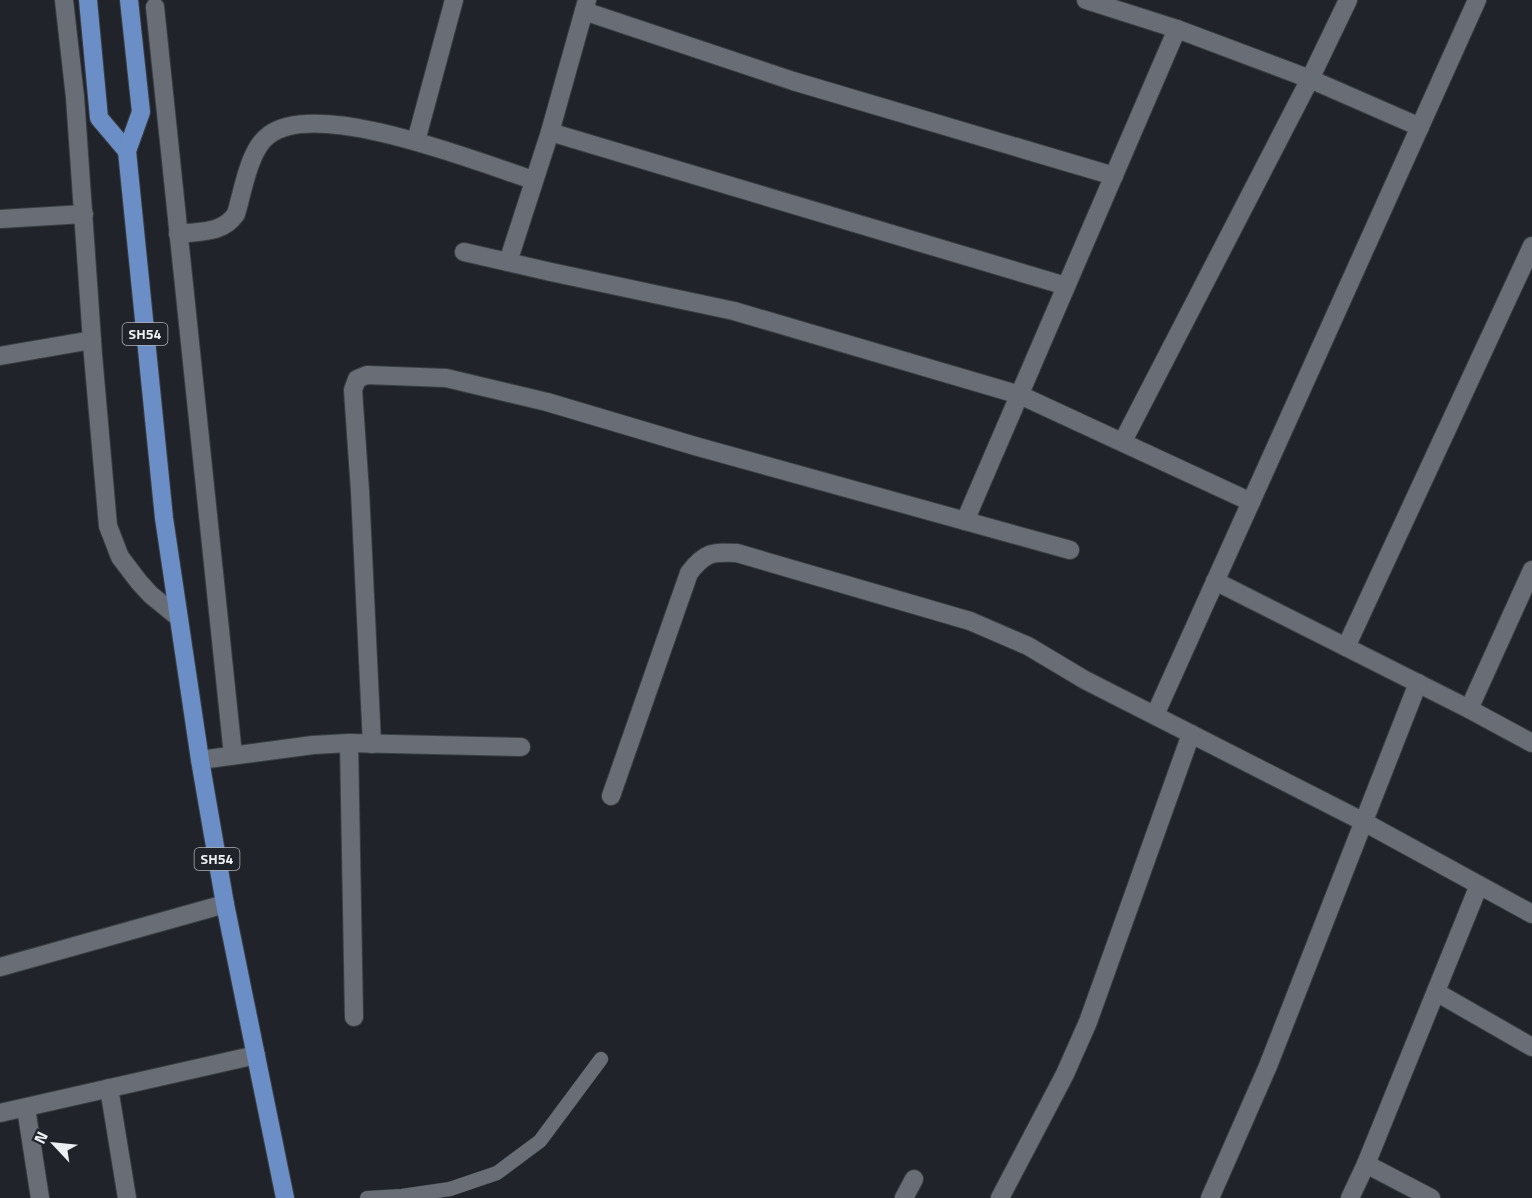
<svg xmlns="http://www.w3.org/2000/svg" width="1532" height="1198" font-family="'Titillium Web',sans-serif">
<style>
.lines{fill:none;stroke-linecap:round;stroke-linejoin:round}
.service-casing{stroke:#3b3f44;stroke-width:15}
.minor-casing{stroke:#3b3f44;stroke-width:20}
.primary-casing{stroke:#3b3f44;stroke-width:20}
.service{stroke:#696e76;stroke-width:14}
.minor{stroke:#696e76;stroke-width:18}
.primary{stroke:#6a8ec5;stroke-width:18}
.labels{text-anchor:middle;stroke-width:4.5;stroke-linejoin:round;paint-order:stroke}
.shield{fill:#20242a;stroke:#afb2b7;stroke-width:1.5}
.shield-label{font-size:14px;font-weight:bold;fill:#eceff3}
</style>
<rect width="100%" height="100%" fill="#20242a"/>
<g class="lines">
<!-- service casing -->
<g class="service-casing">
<polyline id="service" points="367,1198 402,1196 450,1189 497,1173 540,1141 601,1059"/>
</g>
<!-- minor casing -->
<g class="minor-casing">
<g id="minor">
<polyline points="64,0 75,97 93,355 108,526 120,557 139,582 151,595 178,617"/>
<polyline points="1086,0 1177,29 1310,79 1420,127"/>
<polyline points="155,7 233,755"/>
<polyline points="584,11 793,81 1114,176"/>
<polyline points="550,132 1066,286"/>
<polyline points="416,141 454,0"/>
<polyline points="0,219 84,214"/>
<path d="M178,234C201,231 222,234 236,214C243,191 249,149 269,135C318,98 478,162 533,180"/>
<polyline points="464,252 551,272 734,311 1020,395 1251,502"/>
<polyline points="508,262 550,132 587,0"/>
<polyline points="0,356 92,340"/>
<polyline points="1123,441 1310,79 1348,0"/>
<polyline points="965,521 1177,29"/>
<polyline points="1215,581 1469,709 1532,743"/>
<polyline points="1346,647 1532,246"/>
<polyline points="1469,709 1532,570"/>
<polyline points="1155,715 1477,0"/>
<polyline points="349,743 354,1017"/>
<polyline points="372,744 360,491 353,390 357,379 367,375 446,378 547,402 695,446 1070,550"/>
<polyline points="200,760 313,745 349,743 521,747"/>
<path d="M611,796L689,573C705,552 712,552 737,553L970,621L1028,646L1085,680L1364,822L1532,914"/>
<polyline points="0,967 225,904"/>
<polyline points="1436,992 1532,1047"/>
<polyline points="109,1088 127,1198"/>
<polyline points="26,1108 40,1198"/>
<polyline points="0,1113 256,1055"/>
<polyline points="1366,1164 1431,1198"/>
<polyline points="904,1198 914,1179"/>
<polyline points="1000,1198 1065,1074 1088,1022 1191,734"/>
<polyline points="1210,1198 1268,1066 1418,683"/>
<polyline points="1350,1198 1366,1164 1479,885"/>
</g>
</g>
<!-- primary casing -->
<g class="primary-casing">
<g id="primary">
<polyline points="88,0 99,118 127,151"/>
<polyline points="129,0 141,112 127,151 164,518 200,760 225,904 285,1198"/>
</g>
</g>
<!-- service -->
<use href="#service" class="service"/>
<!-- minor -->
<use href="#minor" class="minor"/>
<!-- primary -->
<use href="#primary" class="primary"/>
</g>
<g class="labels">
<!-- shield labels -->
<g class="shield">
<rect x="122.5" y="323" width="45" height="22" rx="4.5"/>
<rect x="194.5" y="848" width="45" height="22" rx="4.5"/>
</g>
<g class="shield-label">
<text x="145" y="339">SH54</text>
<text x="217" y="864">SH54</text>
</g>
</g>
<!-- north arrow -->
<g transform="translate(54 1144) rotate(296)" stroke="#20242a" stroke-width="4.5" paint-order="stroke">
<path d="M0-4.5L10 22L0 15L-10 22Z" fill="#eceff3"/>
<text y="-9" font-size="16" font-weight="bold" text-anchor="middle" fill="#eceff3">N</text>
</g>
</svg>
